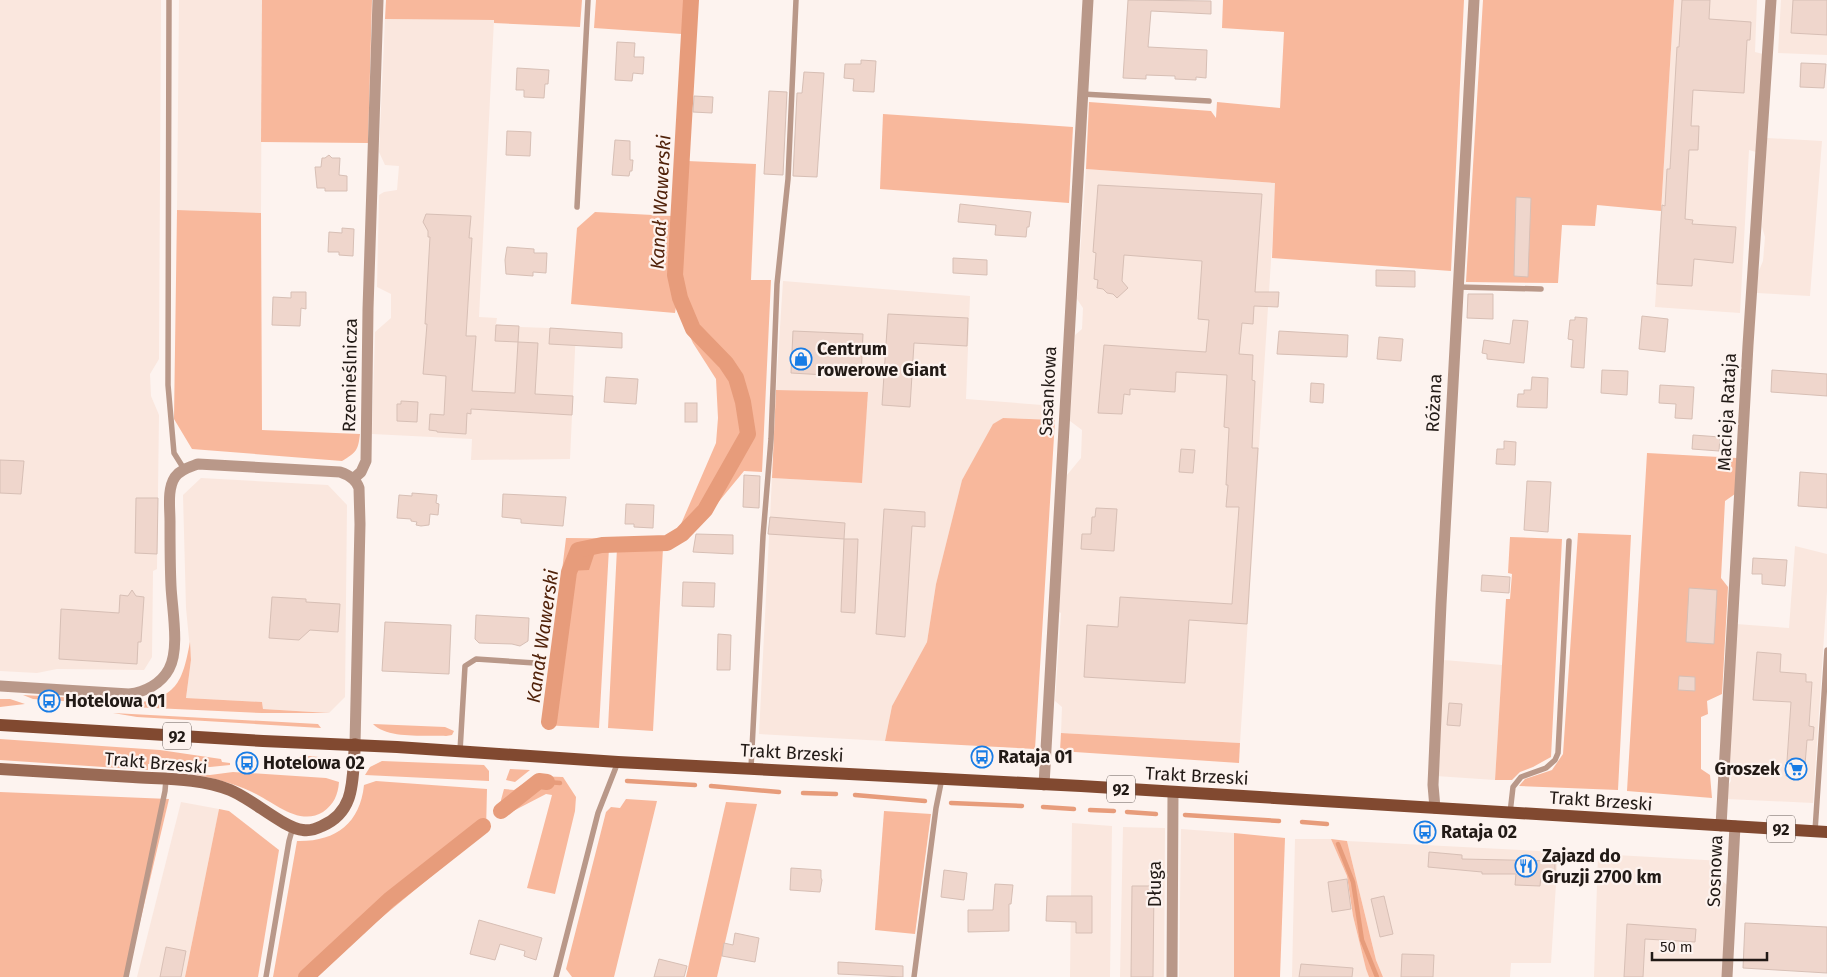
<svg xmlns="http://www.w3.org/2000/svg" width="1827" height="977" font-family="'Fira Sans',sans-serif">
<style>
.built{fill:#fae7de}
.green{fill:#f8b89c}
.water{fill:#e79c7b}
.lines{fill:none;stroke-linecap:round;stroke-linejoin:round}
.stream{stroke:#e79c7b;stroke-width:4.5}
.canal{stroke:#e79c7b;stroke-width:16}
.building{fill:#efd6cc;stroke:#d7bfb5}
.lane{stroke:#b99889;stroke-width:5.5}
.street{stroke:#b99889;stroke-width:11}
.secondary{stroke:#996a55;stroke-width:12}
.primary{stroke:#814930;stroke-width:12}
.labels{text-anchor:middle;stroke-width:4.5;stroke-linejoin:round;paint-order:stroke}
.shield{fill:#fdf3ef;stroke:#645b57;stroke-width:1}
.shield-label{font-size:16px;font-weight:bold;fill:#221a16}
.poi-label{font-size:18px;font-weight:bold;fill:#221a16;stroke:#fdf3ef;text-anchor:start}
.street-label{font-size:18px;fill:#221a16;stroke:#fdf3ef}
.water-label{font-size:19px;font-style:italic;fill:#51220a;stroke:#fdf3ef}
</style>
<rect width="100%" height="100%" fill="#fdf3ef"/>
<!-- built -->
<g class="built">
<polygon points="0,0 161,0 159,359 150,374 151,396 159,415 157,569 153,571 152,657 144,670 57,669 37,673 0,671"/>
<polygon points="179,0 262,0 261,213 177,210"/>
<polygon points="1674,0 1757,0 1755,52 1763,54 1756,152 1749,150 1740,313 1655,307"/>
<polygon points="1781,0 1827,0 1827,55 1778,53"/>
<polygon points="385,19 494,20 479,317 497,318 496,324 521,327 576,329 570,459 471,460 472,439 372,434 375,332 391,318 391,294 377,287 379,195 384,192 397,190 399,166 385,165 379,152"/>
<polygon points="1767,138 1822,141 1810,296 1757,293 1758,273 1763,261 1765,237 1762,227"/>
<polygon points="1086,169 1276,183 1240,743 1061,733 1062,707 1055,701 1061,613 1059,612 1067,475 1081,458 1082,430 1070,421 1075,335 1082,329 1083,308 1077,299"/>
<polygon points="783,281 970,296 966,399 1055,406 1055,420 1003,418 994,424 962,480 936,584 927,642 892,706 885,741 759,734 772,478 861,483 868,393 776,390"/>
<polygon points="201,478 328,485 347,505 345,697 329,713 263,709 262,702 186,698 191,660 186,608 183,495"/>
<polygon points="1795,546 1827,554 1827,591 1813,803 1727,799 1727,787 1731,781 1731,768 1727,762 1736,624 1789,628"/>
<polygon points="1444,660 1502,665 1495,780 1436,776"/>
<polygon points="181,802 219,809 185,977 137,977"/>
<polygon points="1072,823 1112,826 1110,977 1070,977"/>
<polygon points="1123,827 1165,828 1164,977 1120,977"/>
<polygon points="1181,829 1234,833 1234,977 1179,977"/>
<polygon points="1295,839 1331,839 1347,876 1353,916 1366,969 1369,977 1292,977"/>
<polygon points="1347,841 1558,852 1551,963 1511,963 1510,977 1383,977 1376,960"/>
<polygon points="1598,854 1723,861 1721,880 1727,885 1722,977 1594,977"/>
</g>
<!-- green -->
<g class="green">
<polygon points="262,0 372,0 368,143 261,142"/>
<polygon points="386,0 582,0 580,27 494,23 494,20 385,19"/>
<polygon points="596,0 698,0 687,161 756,164 751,280 771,280 762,472 744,471 711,511 670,548 663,548 653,731 608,728 617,548 609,548 599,728 543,725 566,538 664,539 678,531 716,443 718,418 716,379 693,343 676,307 675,313 571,304 577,228 595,212 672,216 682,34 594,28"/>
<polygon points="1223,0 1464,0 1451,271 1272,258 1275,183 1086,169 1089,102 1211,111 1216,118 1217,102 1280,108 1284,32 1222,28"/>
<polygon points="1483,0 1674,0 1661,211 1597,205 1595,226 1562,225 1558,283 1466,282"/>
<polygon points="883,114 1073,127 1069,203 880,189"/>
<path d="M177,210L261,213L262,430L360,434C358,450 357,452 342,461L192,449L174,419Z"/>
<polygon points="776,390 868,392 862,483 772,478"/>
<polygon points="1003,418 1055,420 1035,749 885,741 892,706 927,642 936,584 962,480 993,424"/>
<polygon points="1647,453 1737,458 1735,494 1725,501 1721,578 1728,587 1722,694 1707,701 1708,714 1701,717 1701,769 1710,775 1712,798 1627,791"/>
<polygon points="1578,533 1631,535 1618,790 1519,786 1525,779 1552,770 1563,754"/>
<polygon points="1510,537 1562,539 1551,757 1533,767 1520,772 1512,780 1495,780 1506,599 1510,599 1512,574 1508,573"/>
<path d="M190,642L191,660L186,698L262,702L263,709L329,713H262L132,707V704C177,697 182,684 190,642Z"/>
<polygon points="23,695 78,698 122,705 33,699"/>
<polygon points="0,699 10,699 25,704 0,707"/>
<polygon points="113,713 318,724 321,728 137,717"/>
<path d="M373,724L445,727L454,731L452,735L446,736C426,735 387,739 373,724Z"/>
<polygon points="1061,733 1240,743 1239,763 1060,751"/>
<polygon points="0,739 160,750 221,759 222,762 230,763 230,765 210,767 148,764 148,770 0,760"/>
<polygon points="309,756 319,757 319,767 316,770 267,767 268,761"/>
<polygon points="382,761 484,765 489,771 489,781 365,775 370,767"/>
<polygon points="510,769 530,770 515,782 506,780"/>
<path d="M233,772L326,778L339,782C338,795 334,804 323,812C299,827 273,801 252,792C233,783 213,778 192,774L210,775Z"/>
<polygon points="535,776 563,777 576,797 575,811 555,894 527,888 552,795 546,794 500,818 501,800 504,789 514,790"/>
<path d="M376,781L487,789L486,831L369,928L317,977H273L297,841C335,842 360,824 364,785Z"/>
<polygon points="0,792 169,799 127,977 0,977"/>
<polygon points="626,799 657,801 614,977 572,977 566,969 606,812 611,807 620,808"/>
<polygon points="726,802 757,804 717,977 686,977"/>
<polygon points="219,809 229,811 279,850 258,977 185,977"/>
<polygon points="884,811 931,814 915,934 875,930"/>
<polygon points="1234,833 1285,838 1280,977 1234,977"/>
<polygon points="1331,839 1347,841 1376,960 1383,977 1369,977 1366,969 1353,916 1347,876"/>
</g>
<!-- water -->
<polygon class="water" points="585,548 595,552 589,570 568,571 567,556"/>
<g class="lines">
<!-- stream -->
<g class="stream">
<polyline points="627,781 695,785"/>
<polyline points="547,782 560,783"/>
<polyline points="711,786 779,792"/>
<polyline points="803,793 836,794"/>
<polyline points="855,795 925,801"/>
<polyline points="951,803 1022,806"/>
<polyline points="1043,807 1074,809"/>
<polyline points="1090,810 1114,811"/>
<polyline points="1127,812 1156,814"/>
<polyline points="1185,815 1279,821"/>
<polyline points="1302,822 1327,824"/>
<polyline points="1338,844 1353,882 1362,940 1377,977"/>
</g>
<!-- canal -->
<g class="canal">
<polyline points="549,722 569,572 578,550 602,545 667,543 682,534 705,510 748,434 743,402 736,378 726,363 693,329 680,298 675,275 691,0"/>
<polyline points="501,811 539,781 547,782"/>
<polyline points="306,977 389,900 483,826"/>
</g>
</g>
<!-- building -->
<g class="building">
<polygon points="1128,0 1211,1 1211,14 1151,11 1148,47 1207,50 1206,78 1196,77 1196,80 1175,79 1175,76 1146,75 1146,79 1123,78"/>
<polygon points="1682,0 1710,0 1709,19 1751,22 1750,40 1747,40 1744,93 1693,90 1691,126 1699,126 1698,150 1689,150 1685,219 1693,220 1692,224 1736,227 1733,263 1694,259 1692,286 1657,284 1662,205 1665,206 1667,169 1670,169 1677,47 1679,47"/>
<polygon points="1793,0 1827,0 1827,35 1791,33"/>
<polygon points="617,42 635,43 634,57 644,57 643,74 633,73 632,81 615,80"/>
<polygon points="861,60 876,61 874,92 853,91 854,79 844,78 845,64 861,64"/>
<polygon points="1801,63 1826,64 1824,88 1800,87"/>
<polygon points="517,68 549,70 548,84 545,84 544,98 524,97 524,90 516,90"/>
<polygon points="804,72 824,73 817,177 793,176 797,93 802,93"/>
<polygon points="769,91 787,92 783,175 764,174"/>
<polygon points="694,96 713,97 712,113 693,112"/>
<polygon points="507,131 531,132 530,156 506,155"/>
<polygon points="615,140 630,141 630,160 633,160 632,171 630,171 629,176 612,175"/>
<polygon points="329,155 332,158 340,158 339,175 347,176 347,191 325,191 325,188 317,188 315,167 321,167 322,158 325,158"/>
<polygon points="1098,185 1262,194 1255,292 1279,292 1278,307 1254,306 1253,324 1242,323 1239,354 1253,355 1252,380 1255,381 1252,448 1258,448 1247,624 1189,620 1185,683 1084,677 1087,625 1118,627 1120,597 1232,604 1239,507 1226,507 1228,485 1226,485 1229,428 1224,427 1227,375 1176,372 1175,392 1130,389 1130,395 1124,394 1122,414 1098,413 1104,345 1206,352 1209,320 1198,319 1202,261 1124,255 1122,281 1128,288 1117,298 1113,294 1107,293 1103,289 1097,288 1098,280 1094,279 1096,253 1093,252"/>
<polygon points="1516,197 1531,198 1528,277 1514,276"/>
<polygon points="960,204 1031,212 1029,227 1027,227 1026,237 995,235 996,225 958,222"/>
<polygon points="426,214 471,216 469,238 472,238 466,336 476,336 472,391 515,393 518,342 538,343 535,394 573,396 572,415 471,409 471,414 467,413 466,434 437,432 437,431 429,430 430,414 444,415 446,376 423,374 427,324 425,324 430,237 428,237 428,231 423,222"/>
<polygon points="342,228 354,229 353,256 339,255 339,252 328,252 329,232 342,233"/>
<polygon points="507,247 534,249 534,253 547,253 546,273 533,272 533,276 506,274 505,260"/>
<polygon points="953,258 987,260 987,275 953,273"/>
<polygon points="1376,270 1415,271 1415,287 1376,286"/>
<polygon points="291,292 306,292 306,309 301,308 300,326 272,325 273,297 291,298"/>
<polygon points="1468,294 1493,294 1493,319 1467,318"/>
<polygon points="888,314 968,318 967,346 914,343 910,407 882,405"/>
<polygon points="1642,316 1668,319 1665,352 1639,349"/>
<polygon points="1575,317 1587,318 1584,368 1571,367 1573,340 1568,339 1570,320 1575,320"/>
<polygon points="1513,320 1528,321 1524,363 1487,359 1487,354 1482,353 1484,340 1510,344"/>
<polygon points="496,325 519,326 518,342 495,341"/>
<polygon points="550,328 622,333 622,348 549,344"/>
<polygon points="793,331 863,334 861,377 791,373"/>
<polygon points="1279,331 1348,335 1347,357 1277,354"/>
<polygon points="1379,337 1403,339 1401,361 1377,359"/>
<polygon points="1602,370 1628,371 1627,395 1601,393"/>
<polygon points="1772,370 1827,374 1827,396 1771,392"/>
<polygon points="606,377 638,379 636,404 604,402"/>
<polygon points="1532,377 1548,378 1547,408 1517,407 1518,394 1524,394 1524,390 1531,390"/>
<polygon points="1311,383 1324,384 1323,403 1310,402"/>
<polygon points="1660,385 1694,387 1692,419 1675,418 1676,404 1659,403"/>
<polygon points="401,401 418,402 417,422 397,421 397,404 401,404"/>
<rect x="685" y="403" width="12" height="19"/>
<polygon points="1693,435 1720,437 1719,451 1692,449"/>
<polygon points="1504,441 1516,442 1515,465 1496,464 1497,449 1504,449"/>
<polygon points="1181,449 1195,450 1193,473 1179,472"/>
<polygon points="0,460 24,461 21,494 0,493"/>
<polygon points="1800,472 1827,474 1827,508 1798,506"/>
<polygon points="744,475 760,476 759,508 743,507"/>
<polygon points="1527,481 1551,482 1548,532 1524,530"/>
<polygon points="412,493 437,495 436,503 439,504 438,515 430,514 429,525 421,526 416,525 417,522 411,521 411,519 397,518 399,495 412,496"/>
<polygon points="503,494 566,497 563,526 521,523 521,519 502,517"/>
<polygon points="136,498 158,498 157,554 135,553"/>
<polygon points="626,504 654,505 653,528 634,527 634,524 625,524"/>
<polygon points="1096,508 1117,509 1114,551 1081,549 1082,534 1091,534 1092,517 1095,517"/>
<polygon points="884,509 925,512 925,527 912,526 905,637 876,634"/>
<polygon points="770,517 845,523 844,539 858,539 855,613 841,612 844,539 768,534"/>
<polygon points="696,534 733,535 733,554 693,552"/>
<polygon points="1753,558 1787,560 1785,586 1762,584 1762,574 1752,574"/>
<polygon points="1482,575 1510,577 1509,593 1481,591"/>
<polygon points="683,582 715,583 714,607 682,606"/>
<polygon points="1689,588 1717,590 1714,644 1686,642"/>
<polygon points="132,590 136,596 144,597 141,642 138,642 137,664 59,659 61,609 119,613 120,595 128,596"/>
<polygon points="272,597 306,599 306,602 340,604 338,632 310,630 299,640 269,638"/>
<polygon points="476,615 529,618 528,641 520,646 512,644 479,643 475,639"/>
<polygon points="385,622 451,625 449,674 382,671"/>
<polygon points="718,634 731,635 730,670 717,670"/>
<polygon points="1757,652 1781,654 1780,672 1806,674 1806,682 1812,682 1809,726 1814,727 1813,740 1807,740 1804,777 1786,776 1791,702 1753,700"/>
<polygon points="1679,676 1695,677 1695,691 1678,690"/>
<polygon points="1449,703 1462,704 1460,726 1447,725"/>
<polygon points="1429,852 1462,855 1462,859 1555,861 1555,875 1541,875 1540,886 1515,885 1516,874 1482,874 1482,872 1428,867"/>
<polygon points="791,868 821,870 821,878 822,880 820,892 790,890"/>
<polygon points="944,870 967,873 964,900 941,897"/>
<polygon points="1347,879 1351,909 1332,912 1328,882"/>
<polygon points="995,884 1013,885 1011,904 1009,904 1009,931 968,932 968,910 993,910"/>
<polygon points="1132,886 1154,886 1153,977 1131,977"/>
<polygon points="1047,896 1092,896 1092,933 1076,933 1076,922 1046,921"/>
<polygon points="1384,896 1393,934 1380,937 1371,899"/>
<polygon points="479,920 542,938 536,960 524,956 525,951 500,944 495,960 470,954"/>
<polygon points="1745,923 1827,927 1827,973 1743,968"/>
<polygon points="1627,924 1696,929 1695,942 1645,939 1643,977 1624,977"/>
<polygon points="735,933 759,938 755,962 722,956 724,943 733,945"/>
<polygon points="166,947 186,951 181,977 160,977"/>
<polygon points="1402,954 1434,955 1433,977 1401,977"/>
<polygon points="659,959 687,966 684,977 654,977"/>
<polygon points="838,962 903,966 903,977 838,974"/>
<polygon points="1301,964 1353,968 1352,977 1299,977"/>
</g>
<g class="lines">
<!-- lane -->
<g class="lane">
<polyline points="169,0 168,385 174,453 184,469"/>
<polyline points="1082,94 1209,101"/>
<polyline points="577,207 588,0"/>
<polyline points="1458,287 1541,289"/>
<polyline points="460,751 465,666 476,659 535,663"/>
<polyline points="751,768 763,536 771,439 777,284 788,179 796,0"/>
<polyline points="1510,813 1513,787 1521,777 1546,768 1555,760 1558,753 1569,541"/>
<polyline points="1815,831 1827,650"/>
<polyline points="126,977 165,791 166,779"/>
<polyline points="266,977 289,841 293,827"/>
<polyline points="556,977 598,813 618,762"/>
<polyline points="914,977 936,808 942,778"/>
</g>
<!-- street -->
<g class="street">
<polyline points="353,479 361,472 366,461 368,309 378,0"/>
<path d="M0,686L129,694C145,692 161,684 169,669C180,649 172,609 171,586C170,565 170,543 170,521C170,508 167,489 175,477C181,469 190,467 198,464L340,472C349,475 356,479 359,488L360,524L355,744"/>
<polyline points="1044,785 1088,0"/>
<polyline points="1435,808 1433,785 1441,604 1474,0"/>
<polyline points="1721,826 1748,345 1771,0"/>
<polyline points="1172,977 1173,792"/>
<polyline points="1727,977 1735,826"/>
</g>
<!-- secondary -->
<path class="secondary" d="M0,769C44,772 89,774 133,777C165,779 200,778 230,790C251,798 285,829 303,830C309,831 316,829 322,826C357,811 352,777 355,744"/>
<!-- primary -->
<polyline class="primary" points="0,725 263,741 397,747 618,762 1081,786 1827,832"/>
</g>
<!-- icons -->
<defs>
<g id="shop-ring" transform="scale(1.125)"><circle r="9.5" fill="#fdf3ef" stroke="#187ce5" stroke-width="1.5"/><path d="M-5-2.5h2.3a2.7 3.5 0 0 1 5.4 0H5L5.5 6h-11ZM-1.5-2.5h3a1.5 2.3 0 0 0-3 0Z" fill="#187ce5"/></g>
<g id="bus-ring" transform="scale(1.125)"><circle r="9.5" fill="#fdf3ef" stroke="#187ce5" stroke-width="1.5"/><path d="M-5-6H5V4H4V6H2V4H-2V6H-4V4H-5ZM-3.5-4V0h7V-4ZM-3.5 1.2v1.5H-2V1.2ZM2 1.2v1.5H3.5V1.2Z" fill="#187ce5"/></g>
<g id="supermarket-ring" transform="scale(1.125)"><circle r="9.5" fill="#fdf3ef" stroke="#187ce5" stroke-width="1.5"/><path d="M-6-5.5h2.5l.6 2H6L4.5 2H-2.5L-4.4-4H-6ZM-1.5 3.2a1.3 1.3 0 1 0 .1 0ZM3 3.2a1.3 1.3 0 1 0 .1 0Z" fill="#187ce5"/></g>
<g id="restaurant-ring" transform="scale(1.125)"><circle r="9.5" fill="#fdf3ef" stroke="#187ce5" stroke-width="1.5"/><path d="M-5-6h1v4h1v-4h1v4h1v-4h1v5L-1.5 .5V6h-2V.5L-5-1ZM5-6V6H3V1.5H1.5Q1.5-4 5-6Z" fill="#187ce5"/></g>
</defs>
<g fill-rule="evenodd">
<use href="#shop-ring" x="801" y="359"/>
<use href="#bus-ring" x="49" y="701"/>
<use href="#bus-ring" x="982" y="757"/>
<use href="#bus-ring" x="247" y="763"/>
<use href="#supermarket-ring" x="1796" y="769"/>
<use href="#bus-ring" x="1425" y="832"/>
<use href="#restaurant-ring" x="1526" y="866"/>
</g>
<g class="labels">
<!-- shield labels -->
<g class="shield">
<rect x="163" y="722.5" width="28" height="27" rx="4"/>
<rect x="1107" y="775.5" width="28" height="27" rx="4"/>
<rect x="1767" y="815.5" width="28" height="27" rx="4"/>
</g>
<g class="shield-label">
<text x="177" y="742">92</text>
<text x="1121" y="795">92</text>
<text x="1781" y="835">92</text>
</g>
<!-- poi labels -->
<g class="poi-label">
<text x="817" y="355">Centrum<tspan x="817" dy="21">rowerowe Giant</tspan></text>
<text x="65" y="707">Hotelowa 01</text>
<text x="998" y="763">Rataja 01</text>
<text x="263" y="769">Hotelowa 02</text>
<text x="1780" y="775" text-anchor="end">Groszek</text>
<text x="1441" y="838">Rataja 02</text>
<text x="1542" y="862">Zajazd do<tspan x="1542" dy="21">Gruzji 2700 km</tspan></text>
</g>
<!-- street labels -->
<g class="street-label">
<text transform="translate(350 375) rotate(-89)" y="6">Rzemieślnicza</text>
<text transform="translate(1048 391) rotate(-87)" y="6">Sasankowa</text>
<text transform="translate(1434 403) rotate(-87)" y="6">Różana</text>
<text transform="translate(1727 412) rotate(-87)" y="6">Macieja Rataja</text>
<text transform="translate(792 753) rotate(3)" y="6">Trakt Brzeski</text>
<text transform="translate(156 763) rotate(5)" y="6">Trakt Brzeski</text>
<text transform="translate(1197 776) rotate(3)" y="6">Trakt Brzeski</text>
<text transform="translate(1601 801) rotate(4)" y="6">Trakt Brzeski</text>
<text transform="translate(1715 871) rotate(-88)" y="6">Sosnowa</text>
<text transform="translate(1155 884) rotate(-90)" y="6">Długa</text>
</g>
<!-- water labels -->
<g class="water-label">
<text transform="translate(660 202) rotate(-87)" y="7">Kanał Wawerski</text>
<text transform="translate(542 636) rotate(-82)" y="7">Kanał Wawerski</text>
</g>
</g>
<!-- scale -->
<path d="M1652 952v8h115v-8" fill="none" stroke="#221a16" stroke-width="2.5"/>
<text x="1660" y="952" font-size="15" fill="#221a16" stroke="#fdf3ef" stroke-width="4" paint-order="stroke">50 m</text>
</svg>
